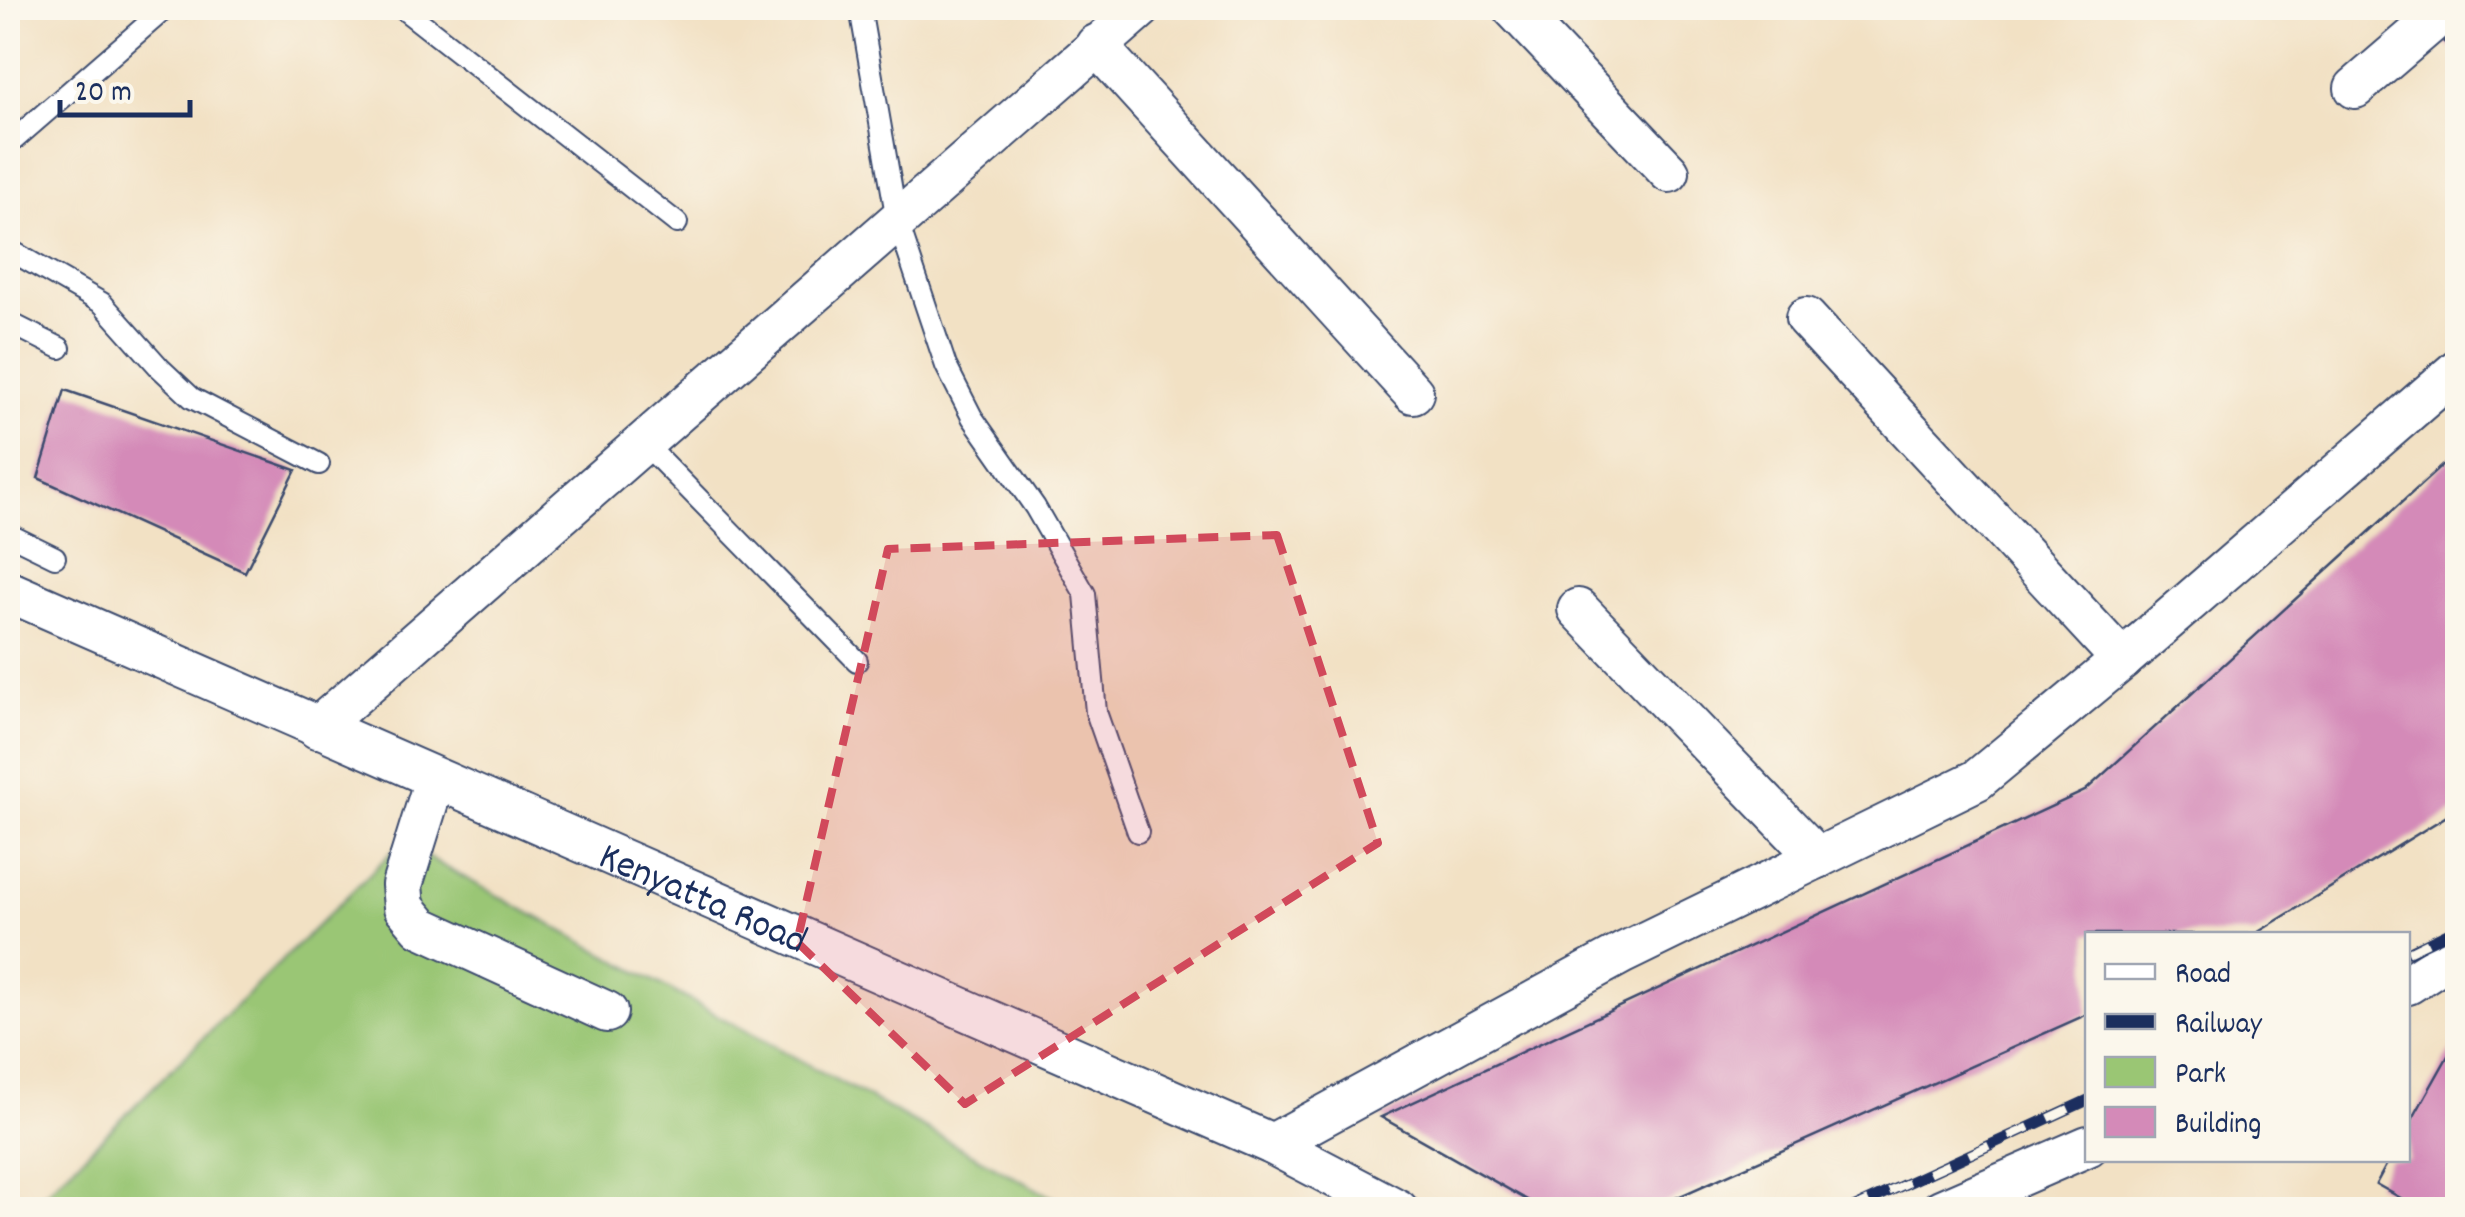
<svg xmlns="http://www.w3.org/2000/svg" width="2465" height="1217" font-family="Dekko,sans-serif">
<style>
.green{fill:#9ac674;stroke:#5a7a69;stroke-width:2.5}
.building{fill:#d48ab8}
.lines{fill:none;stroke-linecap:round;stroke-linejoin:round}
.service-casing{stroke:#3b4a6d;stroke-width:24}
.minor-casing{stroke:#3b4a6d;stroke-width:44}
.service{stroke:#fff;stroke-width:20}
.minor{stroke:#fff;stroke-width:40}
.rail-casing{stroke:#1b2f5e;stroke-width:11}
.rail{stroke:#fbf7ec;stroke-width:8;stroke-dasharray:22;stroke-linecap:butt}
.marked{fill:#d1495b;fill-opacity:0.2;stroke:#d1495b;stroke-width:8;stroke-dasharray:20 12;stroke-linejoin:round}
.labels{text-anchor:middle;stroke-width:8;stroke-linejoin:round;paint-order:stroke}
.street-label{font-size:40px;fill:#1b2f5e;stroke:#fbf7ec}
</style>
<rect width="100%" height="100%" fill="#fbf7ec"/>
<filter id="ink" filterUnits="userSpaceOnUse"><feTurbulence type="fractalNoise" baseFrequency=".01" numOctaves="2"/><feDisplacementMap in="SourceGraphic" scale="20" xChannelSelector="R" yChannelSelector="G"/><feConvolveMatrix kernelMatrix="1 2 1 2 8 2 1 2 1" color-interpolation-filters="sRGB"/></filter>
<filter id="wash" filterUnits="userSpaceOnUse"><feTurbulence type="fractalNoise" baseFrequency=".0048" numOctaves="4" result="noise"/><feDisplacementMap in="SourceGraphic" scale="40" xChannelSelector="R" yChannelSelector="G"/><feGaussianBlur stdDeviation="2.25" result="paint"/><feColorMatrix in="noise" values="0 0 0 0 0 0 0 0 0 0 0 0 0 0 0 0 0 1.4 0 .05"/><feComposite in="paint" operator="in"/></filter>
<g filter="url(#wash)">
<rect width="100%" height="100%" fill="#f2e1c4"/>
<!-- green -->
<polygon class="green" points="401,843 1073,1209 8,1210 8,1200 35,1204"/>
<g id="blocks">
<!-- building -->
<g class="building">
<polygon points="2458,30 2458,54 2444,42"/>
<polygon points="65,390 296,470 245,572 38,478"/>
<polygon points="2458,451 2458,809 2255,934 2088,934 2088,1014 1649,1210 1545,1210 1381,1117 2085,791"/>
<polygon points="2458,1038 2458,1210 2422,1210 2376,1184 2389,1160 2408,1160 2408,1127"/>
</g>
</g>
</g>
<g filter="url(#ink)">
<use href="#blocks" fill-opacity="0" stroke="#3b4a6d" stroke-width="2.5"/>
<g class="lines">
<!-- service casing -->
<g class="service-casing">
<g id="service">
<polyline points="402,8 677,223"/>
<polyline points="860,8 897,220 946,366 972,417 1035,507 1085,594 1096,712 1138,832"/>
<polyline points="8,145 166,8"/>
<polyline points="8,249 102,303 160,368 192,398 319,464"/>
<polyline points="8,322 60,348"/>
<polyline points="643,442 857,661"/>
<polyline points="8,534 55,557"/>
</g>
</g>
<!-- minor casing -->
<g class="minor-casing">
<g id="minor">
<polyline points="1513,8 1669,172"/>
<polyline points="1096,45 1413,393"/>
<polyline points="2355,88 2448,8"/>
<polyline points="1806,318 2122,660"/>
<path id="s1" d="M8,591L1272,1144L1398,1210"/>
<polyline points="1578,609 1818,858"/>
<polyline points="317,728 1141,8"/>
<polyline points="435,779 402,885 404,907 421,927 607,1012"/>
<polyline points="2408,984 2458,952"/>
<polyline points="1272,1144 1623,953 1977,780 2122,660 2458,369"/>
<polyline points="1941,1210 2088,1146"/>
</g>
</g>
<!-- service -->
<use href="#service" class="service"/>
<!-- minor -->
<use href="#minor" class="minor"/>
<!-- rail casing -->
<g class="rail-casing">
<g id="rail">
<polyline points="2408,952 2458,928"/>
<polyline points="1849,1210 2088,1100"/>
</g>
</g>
<!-- rail -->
<use href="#rail" class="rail"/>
</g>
</g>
<!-- marked area -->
<path class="marked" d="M1277,535L1378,843L965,1104L797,942L888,549Z"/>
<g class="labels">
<!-- street labels -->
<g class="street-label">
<text dy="14" stroke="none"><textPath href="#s1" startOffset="760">Kenyatta Road</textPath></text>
</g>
</g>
<!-- margin -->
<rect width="2465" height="1217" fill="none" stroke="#fbf7ec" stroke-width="40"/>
<!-- legend -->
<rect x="2085" y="932" width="325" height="230" fill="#fbf7ec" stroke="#a1a7b3" stroke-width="2.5"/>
<rect x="2105" y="964" width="50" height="15" fill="#ffffff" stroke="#a1a7b3" stroke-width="2.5"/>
<text x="2175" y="982" font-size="30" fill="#1b2f5e">Road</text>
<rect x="2105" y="1014" width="50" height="15" fill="#1b2f5e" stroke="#a1a7b3" stroke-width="2.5"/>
<text x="2175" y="1032" font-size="30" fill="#1b2f5e">Railway</text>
<rect x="2105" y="1057" width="50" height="30" fill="#9ac674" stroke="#a1a7b3" stroke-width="2.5"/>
<text x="2175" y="1082" font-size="30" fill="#1b2f5e">Park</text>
<rect x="2105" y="1107" width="50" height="30" fill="#d48ab8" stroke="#a1a7b3" stroke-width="2.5"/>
<text x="2175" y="1132" font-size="30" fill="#1b2f5e">Building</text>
<!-- scale -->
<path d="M60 100v15h130v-15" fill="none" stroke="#1b2f5e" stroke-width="5"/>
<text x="75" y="100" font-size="30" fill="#1b2f5e" stroke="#fbf7ec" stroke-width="8" paint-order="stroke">20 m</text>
</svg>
